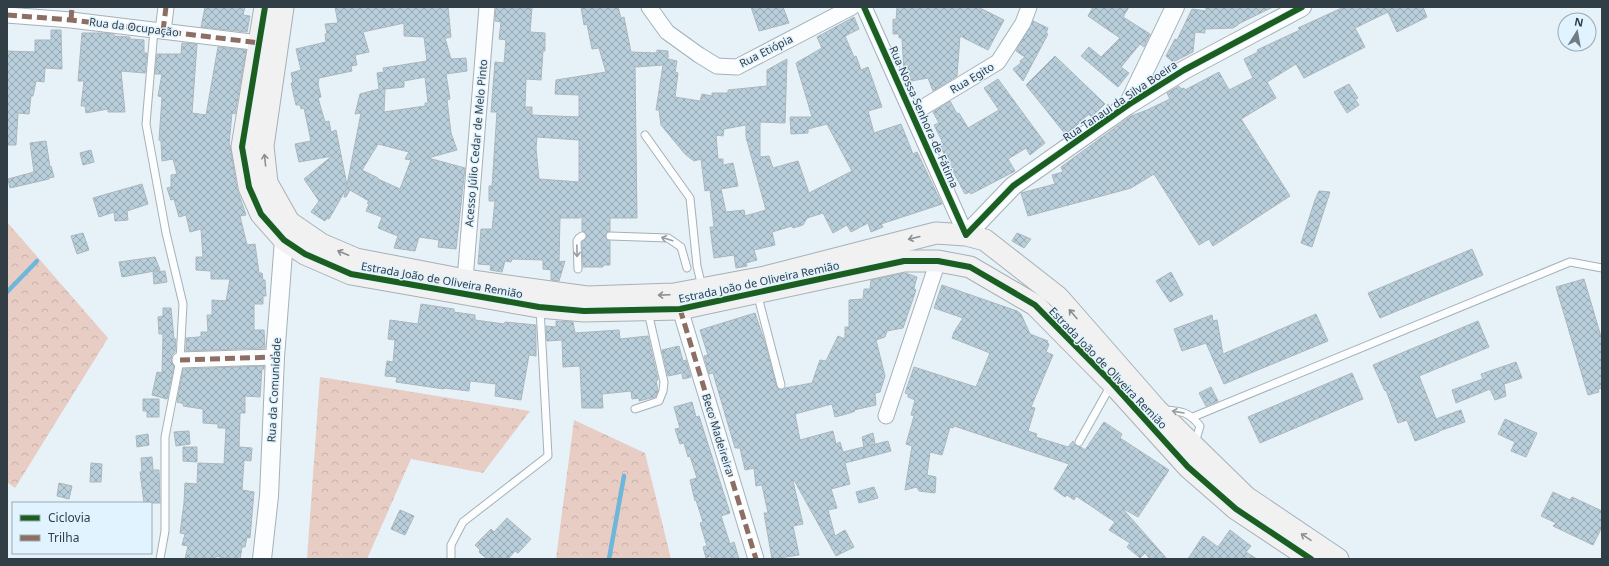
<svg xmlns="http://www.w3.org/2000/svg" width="1609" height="566" font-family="'Noto Sans',sans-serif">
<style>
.forest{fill:url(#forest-crowns)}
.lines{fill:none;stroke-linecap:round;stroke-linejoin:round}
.stream{stroke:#6eb7db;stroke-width:4.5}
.building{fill:url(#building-cross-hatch);stroke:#acb6bd;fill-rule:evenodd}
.service-casing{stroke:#a6b1b7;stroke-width:9}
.minor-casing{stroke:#a6b1b7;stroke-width:17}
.tertiary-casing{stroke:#a6b1b7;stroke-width:20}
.secondary-casing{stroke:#a6b1b7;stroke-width:23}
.service{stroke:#fbfdfe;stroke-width:7}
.minor{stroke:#fbfdfe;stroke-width:15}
.tertiary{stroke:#fbfdfe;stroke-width:18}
.secondary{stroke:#f2f1f1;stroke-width:21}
.quiet{stroke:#8d6e63;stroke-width:5;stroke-dasharray:10 5;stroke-linecap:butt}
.cycleway-casing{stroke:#e0f3ff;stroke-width:8}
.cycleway{stroke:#1b5e20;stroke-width:6}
.oneway{stroke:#888f93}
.oneway2{stroke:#969ea2}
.labels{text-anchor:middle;stroke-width:3;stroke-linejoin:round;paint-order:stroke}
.street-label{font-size:11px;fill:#323e46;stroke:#e0f3ff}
</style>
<defs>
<pattern id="forest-crowns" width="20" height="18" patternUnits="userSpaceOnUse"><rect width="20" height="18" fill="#e8cdc5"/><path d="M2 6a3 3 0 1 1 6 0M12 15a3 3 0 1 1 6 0" fill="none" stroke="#c7b1ab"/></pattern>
<pattern id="building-cross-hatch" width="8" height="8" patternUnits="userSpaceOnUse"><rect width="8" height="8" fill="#b8cfdb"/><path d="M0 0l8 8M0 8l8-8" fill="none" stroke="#96a9b3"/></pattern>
</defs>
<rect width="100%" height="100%" fill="#e7f2f8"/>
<!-- forest -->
<g class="forest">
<polygon points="7,222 108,338 15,488 7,482"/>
<polygon points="320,377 530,411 483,473 411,459 367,559 307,559"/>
<polygon points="574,420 645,453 671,559 556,559"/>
</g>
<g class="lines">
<!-- stream -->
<g class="stream">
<polyline points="7,292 37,261"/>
<polyline points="609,559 624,476"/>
</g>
</g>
<!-- building -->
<g class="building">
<polygon points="205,7 245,7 243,15 250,16 247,32 201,27"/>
<path d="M335,7H448L451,37L445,38L451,59L466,58L467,71L446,74L450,99L447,100L451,133L457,150L428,158L465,168L456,249L438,247L439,240L419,237L415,251L394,248L398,236L378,228L382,217L366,211L369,204L367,203L369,201L350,190L346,197H344L346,189L329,219L327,218L325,221L311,212L319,201L304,179L332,156L299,162L295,144L311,141L304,108L301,109L300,105H296L291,83H293L291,73L301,70L296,49L326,42L325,34H327L325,24L338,23ZM404,23V36L424,37L427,61L383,68L384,72L377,73L379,89L360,94L355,114L361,113L347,185L336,130L331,132L329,121L325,122L318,98L321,97L318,84L319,78L352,71L351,66L357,65L355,55L369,52L363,32ZM425,77L428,103H425V106L384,112L385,89L404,87V81ZM378,144L409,152L405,159L411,160L400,189L378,179V178L362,170Z"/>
<path d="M496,7L532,8L530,32L545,33V51H543L541,80L526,79L525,107H532V115L579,117V95L555,94L556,80L606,72L599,48L592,49L587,24L584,25L581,7H618L621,18L624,17L631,52L657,53V50L668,51V59L677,61L675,72L678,73L675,97L700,101L702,94L712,96V93H728V90L767,86V70L787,59L785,123L760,122V157L769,156L773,168L798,161L809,193L852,171L827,124L808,129V133L791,134L790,117H812L796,63L822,48L817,37L854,17L859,29L845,36L854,57L856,56L861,70L868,67L882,107L868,111L874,133L901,124L913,154L917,152L942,204L881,224L883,227L871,232L868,223L851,232L847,225L833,233L823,213L807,218L803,225L793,228L792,226L772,232L775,245L754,250L757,260L746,263L747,266L736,268L734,255L714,258L710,227H714L710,190L705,191L701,159L694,161L685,154L661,125L659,110H656L663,65L635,67L637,218H610V231L606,233L605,236L607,240L610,241V265H603V267H583L582,242L587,236L586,233L582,231V215L580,218H560L559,262L565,261L559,281L551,280V270L543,269V260L512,259L511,262L505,261L502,272L490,270L491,265L478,264L481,229H492L495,201H489V186H492L497,112H491L495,62L504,63L506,40L499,39L501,22L495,21ZM746,125V137L766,210L745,216L744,210L726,212L721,189L738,186L733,163L723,165V159H718L716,135L723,136L724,129ZM537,137L579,140V182L539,179L536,148Z"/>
<polygon points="751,7 783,7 789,23 759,31"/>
<polygon points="897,7 978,7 1004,20 988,50 960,36 957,76 933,91 928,78 911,81 909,72 904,73 902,38 899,38 899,34 893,34 893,19 896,20"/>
<polygon points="1093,7 1129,7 1123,17 1150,34 1144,47 1140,44 1121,67 1129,73 1118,87 1081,56 1089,47 1101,57 1120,38 1088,16"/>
<polygon points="1206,7 1273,7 1238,24 1238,25 1233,28 1205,29 1205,33 1195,32 1193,52 1173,62 1166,56 1175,39 1177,40 1192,9 1206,11"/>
<polygon points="1344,7 1423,7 1427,17 1397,32 1388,12 1355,28 1365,47 1304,78 1296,64 1267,82 1276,98 1241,119 1290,196 1213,246 1209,239 1199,245 1154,174 1131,188 1028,216 1021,193 1055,184 1052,175 1063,172 1061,167 1131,116 1147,110 1170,99 1167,93 1179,86 1181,89 1184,88 1185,90 1219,72 1229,90 1253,78 1244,59 1258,52 1257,50 1300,30 1298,28"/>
<polygon points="1033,21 1048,28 1046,33 1048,34 1023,81 1013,69 1021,63 1020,61 1025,57 1016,51"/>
<polygon points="51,30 61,30 62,69 45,68 44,82 36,81 33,96 31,96 29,114 18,113 16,145 7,145 7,51 35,52 35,40 51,40"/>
<polygon points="82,33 107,33 114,34 114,36 130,37 130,39 144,40 144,53 147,53 145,73 121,71 125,112 108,112 108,109 86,113 85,106 81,106 84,81 78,81"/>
<polygon points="182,43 197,44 192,113 206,115 218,47 246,50 235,114 232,113 229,145 230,145 237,189 246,215 240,216 247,245 255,244 259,273 262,273 263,280 265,280 266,296 263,296 263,304 254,304 254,330 264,330 265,348 186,351 186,338 199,337 201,336 201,332 208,332 207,315 212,315 212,300 226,301 230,279 211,279 211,271 196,270 196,257 203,257 201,229 190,232 186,215 179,217 174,199 171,200 167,188 171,187 171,175 177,174 173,159 162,161 161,141 159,140 162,97 158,96 162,74 155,74 157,54 181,54"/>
<polygon points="1055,56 1105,104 1091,117 1089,114 1066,135 1026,85"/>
<polygon points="998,79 1045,143 1030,155 1026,148 1008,159 1015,171 971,194 970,192 965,194 939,144 942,141 934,125 939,123 933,112 950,101 957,114 959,113 968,128 999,110 984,88"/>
<polygon points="1349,84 1358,98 1355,99 1359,105 1347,113 1334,92"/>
<polygon points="46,141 50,167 51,166 54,177 49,178 49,179 10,188 8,179 34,172 30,143"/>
<polygon points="91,150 94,162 83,165 80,153"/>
<polygon points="142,184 148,204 127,211 128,220 115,221 114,212 99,217 93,198"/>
<polygon points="1319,191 1330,192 1312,247 1301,243 1315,200"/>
<polygon points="83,233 89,250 77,254 71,236"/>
<polygon points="1017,233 1031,239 1024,248 1012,241"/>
<polygon points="1472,249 1483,275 1380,318 1368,293"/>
<polygon points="155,257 160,270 122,277 119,262"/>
<polygon points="165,271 167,282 154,284 153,272"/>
<polygon points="1171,272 1183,295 1170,302 1156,281"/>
<polygon points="905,273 917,277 914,288 916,290 903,328 887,331 885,337 876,340 885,376 880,392 875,393 876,405 854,410 855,411 850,413 835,417 832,404 795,414 800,440 833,431 836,444 840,442 843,452 888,441 891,451 845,463 850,484 831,489 837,508 828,510 835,536 845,530 854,547 836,556 794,480 793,481 803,524 793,526 799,555 772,559 764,513 768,513 762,485 756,486 754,468 745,470 740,448 735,448 713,373 709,374 704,356 708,355 700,330 755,313 765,343 777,388 782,390 785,388 812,383 820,360 826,361 838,336 845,339 845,327 849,327 849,300 863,299 864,289 870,289 871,280"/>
<polygon points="1584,279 1602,340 1602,388 1598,389 1599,392 1588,395 1556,287"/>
<polygon points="942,285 1017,311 1021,314 1030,334 1048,341 1047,343 1049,344 1046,352 1053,355 1031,407 1035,408 1028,431 1037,434 1036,437 1068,447 1073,441 1076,446 1081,447 1085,450 1104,422 1122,434 1120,438 1169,470 1138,517 1122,508 1167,559 1150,559 1145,553 1140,558 1127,547 1130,543 1109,530 1115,522 1076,496 1074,500 1067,495 1065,497 1054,489 1069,464 954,426 953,428 950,427 942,455 930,452 927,475 936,477 935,493 919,491 917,487 905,490 912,446 906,444 914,416 911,415 915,400 908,397 908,394 905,393 914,367 976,387 990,353 952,338 954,332 963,318 934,308"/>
<polygon points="421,304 454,309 454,312 475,315 475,320 504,324 505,322 536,325 536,356 529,355 521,400 495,396 496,384 470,381 469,391 444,388 444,389 396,382 397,377 385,376 387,361 393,362 395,340 388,339 390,320 418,324"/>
<polygon points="163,308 171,308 174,339 176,339 175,352 172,355 171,360 174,366 167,399 152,395 157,372 162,373 163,334 159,334 158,317 163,316"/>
<polygon points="1316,314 1328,341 1224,384 1206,343 1182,351 1174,329 1212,315 1213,321 1217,320 1223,354"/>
<polygon points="556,321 573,322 575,333 619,330 620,339 648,336 658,380 656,380 658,391 655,397 639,401 639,398 632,399 631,391 602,394 603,408 582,408 580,366 563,367 562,340 547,341 546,326 556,327"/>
<polygon points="1478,321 1489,347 1419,376 1436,419 1461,410 1465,422 1439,431 1439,432 1415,441 1407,420 1398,423 1386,390 1385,391 1373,365"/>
<polygon points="679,346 683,361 686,360 691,377 683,379 682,373 668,376 662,350"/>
<polygon points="1516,362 1522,378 1504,384 1506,396 1495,400 1490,389 1456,403 1452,390 1483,379 1481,374"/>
<polygon points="264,366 264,369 262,369 260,397 245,396 245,413 240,413 239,447 252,448 251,461 244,460 242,490 254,492 250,538 247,537 245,547 242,547 240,559 228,559 216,556 216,559 185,559 188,546 182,545 185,534 180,533 184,503 185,483 197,484 198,463 224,464 226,428 218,428 218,424 203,423 203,409 183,406 184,404 177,402 183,369"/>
<polygon points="1352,373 1363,399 1260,443 1248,417"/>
<polygon points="1211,387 1218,401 1206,406 1199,393"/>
<polygon points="143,399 159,399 159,417 147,417 147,411 143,411"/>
<polygon points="692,402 696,417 699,416 730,513 721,516 730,544 734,542 739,559 712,559 711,556 706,558 703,547 707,546 700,523 703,522 696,500 695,501 690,480 697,478 690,456 688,457 684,443 680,444 675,429 680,428 674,407"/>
<polygon points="1505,419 1537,433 1526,457 1511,451 1515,442 1498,434"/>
<polygon points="189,431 190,444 176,446 174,432"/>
<polygon points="873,433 875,444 864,447 862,437"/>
<polygon points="148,434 149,445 137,447 136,436"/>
<polygon points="183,447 197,447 197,462 183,461"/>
<polygon points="152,457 153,470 159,470 160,503 144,503 140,472 142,472 141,458"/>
<polygon points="91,463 102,464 101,482 90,482"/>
<polygon points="59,483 72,486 69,499 57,496"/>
<polygon points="874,487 878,498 859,503 856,492"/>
<polygon points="1553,492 1570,500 1572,497 1602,511 1602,527 1593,545 1553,526 1556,523 1541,516"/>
<polygon points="400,510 414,516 405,535 391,529"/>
<polygon points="507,518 531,539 518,553 515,551 508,559 487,559 479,552 480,550 475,545 491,529 494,532"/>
<polygon points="1230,530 1251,546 1246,552 1257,559 1188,559 1203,536 1218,547"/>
</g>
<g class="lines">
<!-- service casing -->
<g class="service-casing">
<g id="service">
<polyline points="154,30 146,124 166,233 183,304 180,360 165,437 165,531 160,559"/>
<polyline points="645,135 690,198 697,266 702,287"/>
<polyline points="610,236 668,238 681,247 687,268"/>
<polyline points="578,269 577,241 579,238 582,236"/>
<polyline points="757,293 781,385"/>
<polyline points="635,409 659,401 663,391 664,382 648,312"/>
<path d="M1164,410C1182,411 1189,412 1200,426L1195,443"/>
<polyline points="1193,417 1570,262 1602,268"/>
<polyline points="1079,442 1111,385"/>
<polyline points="451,559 451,545 463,522 548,456 540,308"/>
</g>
</g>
<!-- minor casing -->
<g class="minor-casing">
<g id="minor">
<polyline points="649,7 667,32 699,55 717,66 737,67 852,7"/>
<polyline points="864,7 966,235"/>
<polyline points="7,15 71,20 260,43"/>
<polyline points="163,31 166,7"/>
<polyline points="912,114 998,62 1023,23 1029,7"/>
<polyline points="465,280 487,7"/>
<polyline points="680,309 756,559"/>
<polyline points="180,360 275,357"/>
<polyline points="886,416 938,261"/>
</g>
</g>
<!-- tertiary casing -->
<g class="tertiary-casing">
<g id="tertiary">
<polyline points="1128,105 1175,7"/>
<polyline points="966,235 1013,186 1128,105 1184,70 1302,7"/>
<polyline points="262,559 269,496 275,357 284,240 287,229"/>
</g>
</g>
<!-- secondary casing -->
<g class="secondary-casing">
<g id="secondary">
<polyline points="265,7 242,147 249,187 261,214 284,240 305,254 351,274 539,307 584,311 680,309 904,261 938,261 970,267 1035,305 1112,383 1188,467 1236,509 1311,559"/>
<polyline points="283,7 263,146 267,183 289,222 321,244 356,259 465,280 587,297 674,294 765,277 936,233 966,235 985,240 1058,297 1157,410 1246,497 1338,559"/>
</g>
</g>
<!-- service -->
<use href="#service" class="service"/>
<!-- minor -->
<use href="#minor" class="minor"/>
<!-- tertiary -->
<use href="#tertiary" class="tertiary"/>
<!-- secondary -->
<use href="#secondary" class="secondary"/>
<!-- quiet -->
<g class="quiet">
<polyline points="7,15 71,20 260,43"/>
<polyline points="71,20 72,7"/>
<polyline points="163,31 166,7"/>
<polyline points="680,309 756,559"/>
<polyline points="180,360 275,357"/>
</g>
<!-- cycleway casing -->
<g class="cycleway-casing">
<g id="cycleway">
<polyline points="265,7 242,147 249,187 261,214 284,240 305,254 351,274 539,307 584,311 680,309 904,261 938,261 970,267 1035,305 1112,383 1188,467 1236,509 1311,559"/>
<polyline points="864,7 966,235 1013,186 1128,105 1184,70 1302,7"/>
</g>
</g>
<!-- cycleway -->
<use href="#cycleway" class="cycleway"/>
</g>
<!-- one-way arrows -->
<defs><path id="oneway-shaft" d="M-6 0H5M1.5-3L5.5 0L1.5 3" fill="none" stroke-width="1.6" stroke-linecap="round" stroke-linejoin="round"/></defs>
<g class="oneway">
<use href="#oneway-shaft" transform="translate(265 160) rotate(-96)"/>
<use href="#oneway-shaft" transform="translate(914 238) rotate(166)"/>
<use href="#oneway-shaft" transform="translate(343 253) rotate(-157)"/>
<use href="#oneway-shaft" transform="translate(664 295) rotate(178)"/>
<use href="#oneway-shaft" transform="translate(1073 314) rotate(-131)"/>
<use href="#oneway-shaft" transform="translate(1306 537) rotate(-146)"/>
</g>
<g class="oneway2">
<use href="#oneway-shaft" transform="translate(667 239) rotate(-163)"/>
<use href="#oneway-shaft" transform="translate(577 251) rotate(89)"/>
<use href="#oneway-shaft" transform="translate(1178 412) rotate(-170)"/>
</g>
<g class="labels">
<!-- street labels -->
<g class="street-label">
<text transform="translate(134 27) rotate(7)" y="4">Rua da Ocupação</text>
<text transform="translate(766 51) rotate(-27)" y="4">Rua Etiópia</text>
<text transform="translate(972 78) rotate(-31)" y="4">Rua Egito</text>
<text transform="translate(1120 101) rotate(-34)" y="4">Rua Tanaui da Silva Boeira</text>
<text transform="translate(924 117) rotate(66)" y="4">Rua Nossa Senhora de Fátima</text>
<text transform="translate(476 143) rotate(-85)" y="4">Acesso Júlio Cedar de Melo Pinto</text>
<text transform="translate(442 280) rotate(10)" y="4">Estrada João de Oliveira Remião</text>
<text transform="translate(759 282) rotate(-12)" y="4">Estrada João de Oliveira Remião</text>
<text transform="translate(1108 368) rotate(46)" y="4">Estrada João de Oliveira Remião</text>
<text transform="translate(274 390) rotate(-87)" y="4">Rua da Comunidade</text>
<text transform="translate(718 434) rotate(73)" y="4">Beco Madeireira</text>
</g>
</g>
<!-- border -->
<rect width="1609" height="566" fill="none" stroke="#323e46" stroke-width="16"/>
<!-- legend -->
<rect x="12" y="502" width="140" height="52" fill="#e0f3ff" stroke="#9aabb5"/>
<rect x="20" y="515" width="20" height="6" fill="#1b5e20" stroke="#9aabb5"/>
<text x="48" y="522" font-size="12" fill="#323e46">Ciclovia</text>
<rect x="20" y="535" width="20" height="6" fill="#8d6e63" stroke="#9aabb5"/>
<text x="48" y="542" font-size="12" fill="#323e46">Trilha</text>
<!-- north arrow -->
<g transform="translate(1577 32) rotate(11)"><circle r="19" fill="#e0f3ff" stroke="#9aabb5"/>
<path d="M0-3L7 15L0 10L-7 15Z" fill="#717d84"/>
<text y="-6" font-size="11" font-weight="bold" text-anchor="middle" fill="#323e46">N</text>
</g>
</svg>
